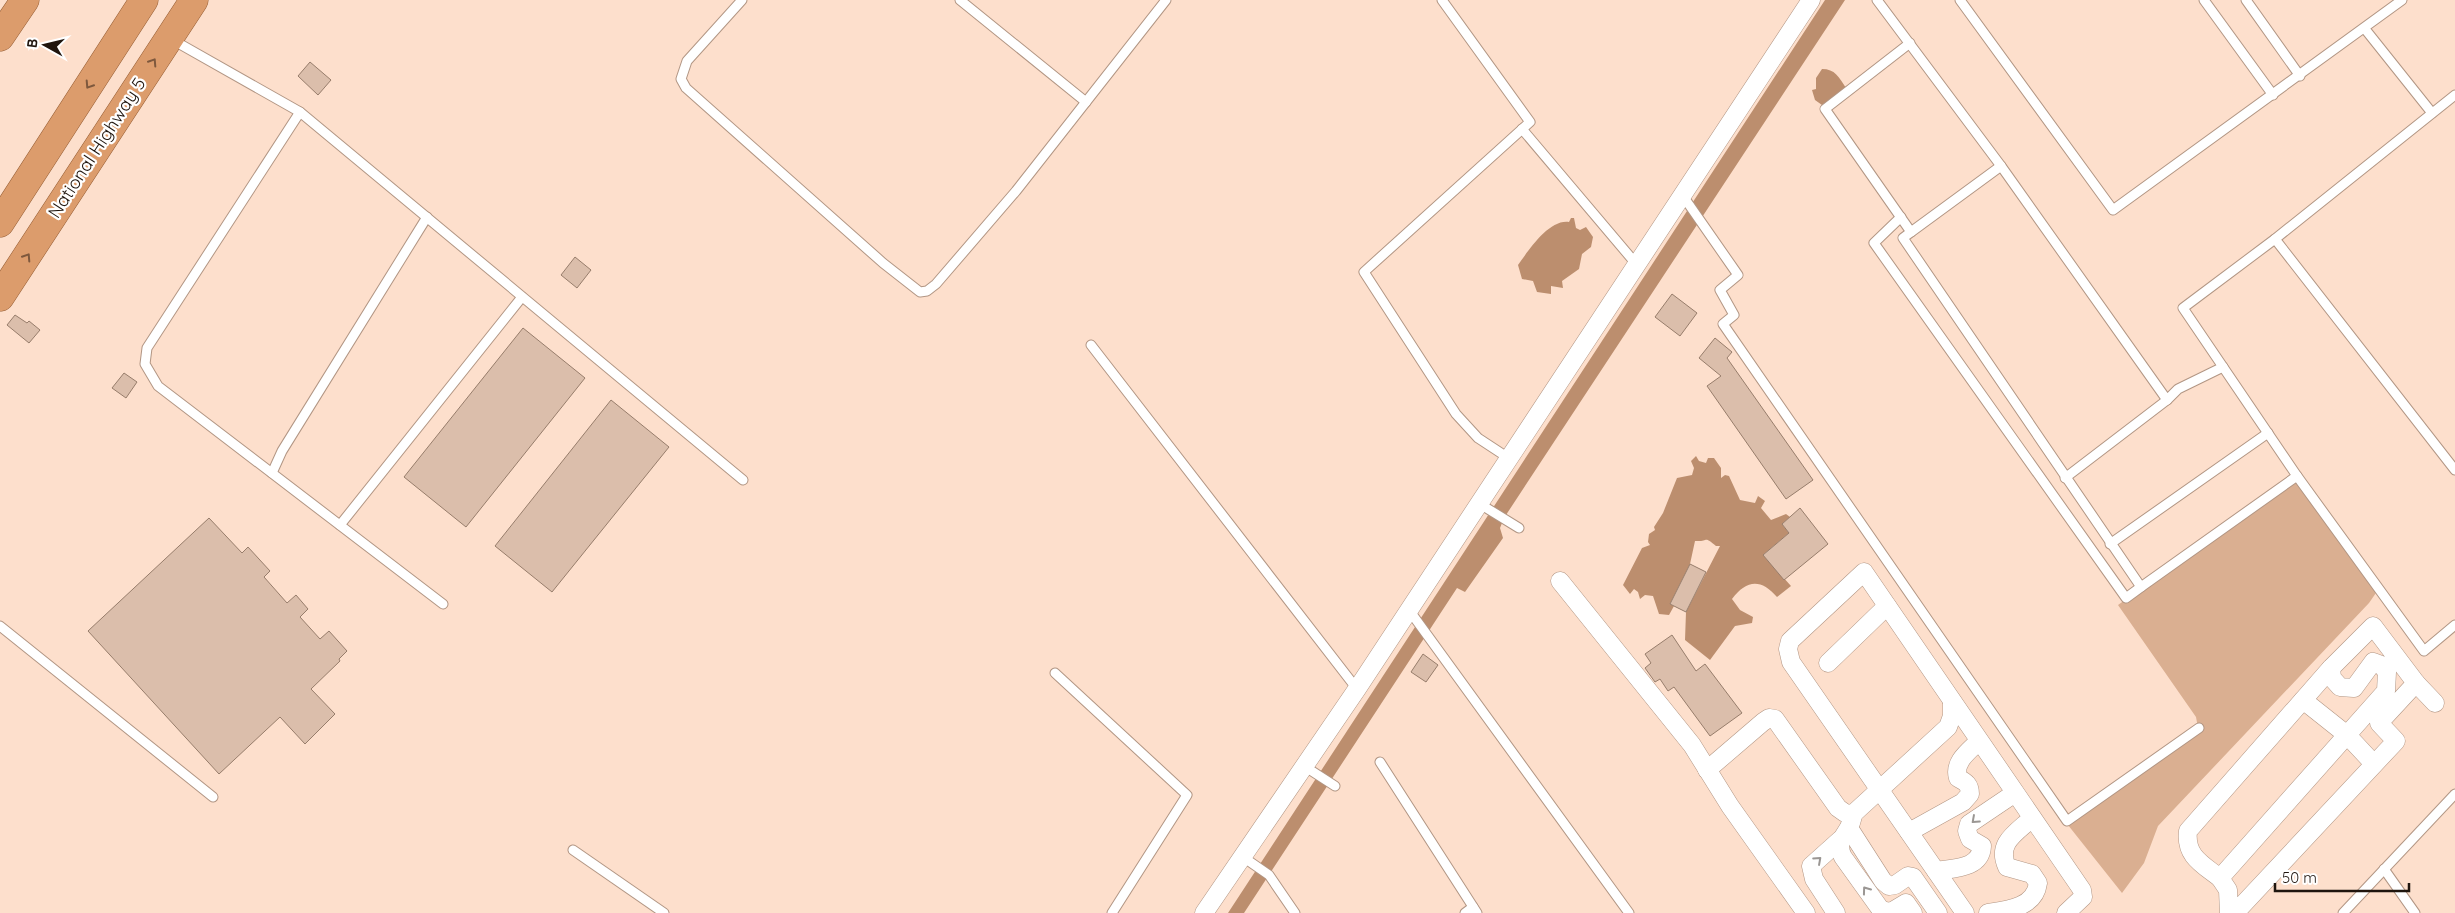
<svg xmlns="http://www.w3.org/2000/svg" width="2455" height="913" font-family="Quicksand,sans-serif">
<style>
.green{fill:#daaf91}
.water{fill:#bc8e6e}
.building{fill:#dbbeab;stroke:#977d6b}
.lines{fill:none;stroke-linecap:round;stroke-linejoin:round}
.service-casing{stroke:#b29684;stroke-width:11}
.minor-casing{stroke:#b29684;stroke-width:19}
.trunk-casing{stroke:#955d34;stroke-width:29}
.service{stroke:#fff;stroke-width:9}
.minor{stroke:#fff;stroke-width:18}
.trunk{stroke:#dc9c6c;stroke-width:28}
.oneway{stroke:#7e583d}
.oneway2{stroke:#9a9693}
.labels{text-anchor:middle;stroke-width:4.5;stroke-linejoin:round;paint-order:stroke}
.street-label{font-size:18px;fill:#1f150e;stroke:#fff}
</style>
<rect width="100%" height="100%" fill="#fddfcc"/>
<!-- green -->
<polygon class="green" points="2297,476 2378,590 2369,603 2158,826 2144,863 2122,893 2064,820 2198,728 2196,717 2118,605"/>
<!-- water -->
<g class="water">
<polygon points="1825,0 1845,0 1504,518 1500,528 1503,538 1465,592 1457,588 1244,913 1228,913"/>
<path d="M1822,69C1835,69 1839,77 1846,88L1822,105L1815,100L1812,90L1816,89V78Z"/>
<path d="M1571,218H1574L1576,228L1580,230L1586,227L1593,237L1591,247L1582,254L1579,269L1562,281L1563,288L1551,286V294L1537,292L1533,281L1522,279L1518,265C1529,250 1549,219 1569,222Z"/>
<path d="M1696,456L1699,461L1706,463L1708,458H1714L1721,468V478L1725,475L1729,476L1740,500L1755,503L1758,496L1765,501L1761,508L1771,520L1786,514L1790,517L1782,524L1789,533L1763,555L1791,586L1777,597C1761,578 1746,580 1732,599L1740,610L1753,617L1752,623L1735,626L1710,660L1685,640L1686,612L1720,546H1716C1703,535 1709,542 1695,541L1690,564L1670,604L1674,606L1669,615L1659,614L1653,596L1645,595L1640,599L1638,592L1634,589L1630,594L1623,585L1642,548L1650,545L1648,542L1649,534L1655,530L1654,527L1663,513L1677,478L1692,475L1694,468L1691,461Z"/>
</g>
<!-- building -->
<g class="building">
<polygon points="310,62 331,80 318,95 298,76"/>
<polygon points="575,257 591,270 577,288 561,275"/>
<polygon points="1672,294 1697,313 1680,336 1655,317"/>
<polygon points="15,315 27,323 29,321 40,330 29,343 7,325"/>
<polygon points="523,328 585,378 466,527 404,477"/>
<polygon points="1715,338 1732,352 1727,358 1813,480 1786,499 1707,386 1721,376 1699,358"/>
<polygon points="124,373 137,382 126,398 112,388"/>
<polygon points="611,400 669,447 552,592 495,546"/>
<polygon points="1800,508 1828,544 1784,580 1763,555 1789,533 1782,524"/>
<polygon points="209,518 242,553 248,547 270,571 264,577 287,603 296,595 308,609 300,617 320,639 329,631 347,651 339,659 340,661 311,689 335,714 305,744 280,717 219,774 88,631"/>
<polygon points="1690,564 1706,572 1686,612 1670,604"/>
<polygon points="1672,635 1696,671 1705,664 1742,713 1710,736 1674,687 1668,691 1660,679 1655,682 1645,668 1651,663 1645,654"/>
<polygon points="1423,654 1438,665 1426,682 1411,672"/>
</g>
<g class="lines">
<!-- service casing -->
<g class="service-casing">
<g id="service">
<polyline points="742,0 687,61 681,79 686,88 883,263 920,292 927,291 936,284 1016,191 1166,0"/>
<polyline points="960,0 1086,102"/>
<polyline points="1442,0 1530,122 1364,272 1456,414 1478,438 1510,459"/>
<polyline points="1877,0 2001,166 2167,400 2178,389 2223,367"/>
<polyline points="1960,0 2113,210 2402,0"/>
<polyline points="2204,0 2273,95"/>
<polyline points="2246,0 2300,76"/>
<polyline points="2365,29 2432,113"/>
<polyline points="171,39 300,112 743,480"/>
<polyline points="1910,43 1825,109 1911,232 2001,166"/>
<polyline points="300,112 147,348 145,364 158,386 443,604"/>
<polyline points="1522,129 1637,265"/>
<polyline points="1683,196 1738,275 1720,290 1734,315 1723,324 2067,821 2199,728"/>
<polyline points="1901,217 1874,243 2126,598 2141,587"/>
<polyline points="1911,232 1903,238 2141,587 2297,476 2183,308 2275,239 2455,95"/>
<polyline points="2275,239 2455,470"/>
<polyline points="1091,345 1357,689"/>
<polyline points="272,473 282,451 427,217"/>
<polyline points="2297,476 2424,651 2455,625"/>
<polyline points="2065,478 2167,400"/>
<polyline points="1480,504 1519,528"/>
<polyline points="340,525 522,297"/>
<polyline points="2110,544 2268,433"/>
<polyline points="1409,610 1629,913"/>
<polyline points="0,626 213,797"/>
<polyline points="1055,673 1187,795 1112,913"/>
<polyline points="1380,762 1477,913"/>
<polyline points="1304,766 1335,786"/>
<polyline points="573,850 664,913"/>
<polyline points="1243,857 1269,875 1295,913"/>
<polyline points="2384,869 2415,913"/>
<polyline points="1465,913 1473,907"/>
<polyline points="2343,913 2455,794"/>
</g>
</g>
<!-- minor casing -->
<g class="minor-casing">
<g id="minor">
<polyline points="1560,581 1692,745 1730,806 1806,913"/>
<polyline points="1828,663 1887,606"/>
<polyline points="2416,683 2435,703"/>
<polyline points="2303,700 2347,735 2374,764"/>
<polyline points="1707,770 1763,722 1769,718 1775,719 1838,808 1845,813 1853,814 1948,727 1952,716 1952,701"/>
<path d="M1853,814C1852,834 1833,837 1843,857L1881,910L1891,912L1906,903L1913,913"/>
<polyline points="1849,828 1883,881 1889,886 1895,885 1908,876 1913,877 1938,913"/>
<path d="M1909,832L1963,802L1970,794C1970,785 1966,782 1958,778C1953,762 1969,751 1979,741"/>
<path d="M1936,871C1953,868 1981,869 1982,846L1970,839L1967,831L1969,824L2015,793"/>
<path d="M2220,878C2202,864 2185,856 2188,831L2331,668"/>
<polyline points="1204,913 1357,689 1811,0"/>
<polyline points="1836,913 1814,879 1811,866 1840,840"/>
<polyline points="1965,913 1791,662 1788,649 1790,641 1864,572 2082,890 2083,897 2066,913"/>
<path d="M1988,913C2009,910 2035,907 2038,883L2032,874L2007,867C1996,843 2016,833 2032,818"/>
<polyline points="2229,913 2228,890 2220,878 2386,691 2387,672 2381,665 2373,662 2354,688 2340,687 2332,678 2331,668 2373,626 2416,683 2379,723 2396,741 2235,913"/>
</g>
</g>
<!-- trunk casing -->
<g class="trunk-casing">
<g id="trunk">
<polyline points="0,37 25,0"/>
<polyline points="0,223 144,0"/>
<polyline points="0,297 194,0"/>
</g>
</g>
<!-- service -->
<use href="#service" class="service"/>
<!-- minor -->
<use href="#minor" class="minor"/>
<!-- trunk -->
<use href="#trunk" class="trunk"/>
</g>
<!-- one-way arrows -->
<defs><path id="oneway-chevron" d="M-2-3.5L2.5 0L-2 3.5" fill="none" stroke-width="1.6" stroke-linecap="round" stroke-linejoin="round" transform="scale(1.25)"/></defs>
<g class="oneway">
<use href="#oneway-chevron" transform="translate(153 62) rotate(-57)"/>
<use href="#oneway-chevron" transform="translate(89 85) rotate(123)"/>
<use href="#oneway-chevron" transform="translate(27 257) rotate(-57)"/>
</g>
<g class="oneway2">
<use href="#oneway-chevron" transform="translate(1975 820) rotate(138)"/>
<use href="#oneway-chevron" transform="translate(1818 860) rotate(-42)"/>
<use href="#oneway-chevron" transform="translate(1866 890) rotate(-126)"/>
</g>
<g class="labels">
<!-- street labels -->
<g class="street-label">
<text transform="translate(97 148) rotate(-57)" y="6">National Highway 5</text>
</g>
</g>
<!-- north arrow -->
<g transform="translate(45 45) rotate(278)" stroke="#ffffff" stroke-width="4" paint-order="stroke">
<path d="M0-4L9 19L0 12L-9 19Z" fill="#1f150e"/>
<text y="-8" font-size="14" font-weight="bold" text-anchor="middle" fill="#1f150e">B</text>
</g>
<!-- scale -->
<path d="M2275 883v8h134v-8" fill="none" stroke="#1f150e" stroke-width="2.5"/>
<text x="2282" y="883" font-size="15" fill="#1f150e" stroke="#ffffff" stroke-width="4" paint-order="stroke">50 m</text>
</svg>
